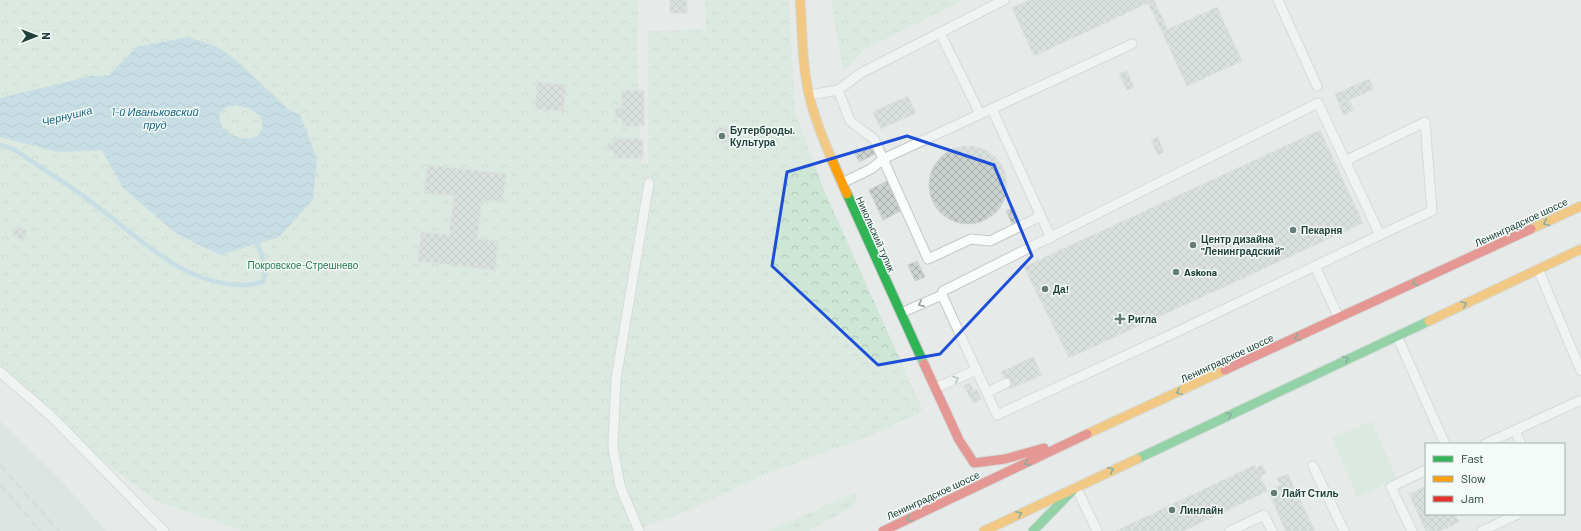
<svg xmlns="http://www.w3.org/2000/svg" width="1581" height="531" font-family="Barlow,sans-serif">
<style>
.built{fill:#d3ddd9}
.grass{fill:url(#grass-tufts)}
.forest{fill:url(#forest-crowns)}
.garden{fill:#cee6d6}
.water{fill:url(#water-waves);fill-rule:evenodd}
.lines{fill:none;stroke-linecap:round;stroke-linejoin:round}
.stream{stroke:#a3d0dd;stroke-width:4.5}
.building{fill:url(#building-cross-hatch);stroke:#ced4d2}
.lane-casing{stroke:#c3c8c6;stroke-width:11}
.fast-casing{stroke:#c1c9c6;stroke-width:11}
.slow-casing{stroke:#c1c9c6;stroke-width:11}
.jam-casing{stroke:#c1c9c6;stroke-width:11}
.lane{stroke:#fbfcfc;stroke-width:9}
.fast{stroke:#30b455;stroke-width:9}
.slow{stroke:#ff9f0a;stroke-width:9}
.jam{stroke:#e5322d;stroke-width:9}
.rail{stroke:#c7ccca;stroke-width:3;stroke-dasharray:8 4;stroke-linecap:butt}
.oneway{stroke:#256443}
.oneway2{stroke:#8e9e9c}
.marked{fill:none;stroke:#1d4ed8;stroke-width:3;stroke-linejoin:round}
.poi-dot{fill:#657c78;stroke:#f4faf7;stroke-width:1.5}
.labels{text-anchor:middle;stroke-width:3;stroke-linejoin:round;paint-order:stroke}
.poi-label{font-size:10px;font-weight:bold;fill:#20413b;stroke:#f4faf7;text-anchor:start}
.street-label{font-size:10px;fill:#20413b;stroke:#f4faf7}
.park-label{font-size:10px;fill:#277c4e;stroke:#f4faf7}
.water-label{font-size:11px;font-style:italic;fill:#156883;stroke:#f4faf7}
</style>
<defs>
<pattern id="grass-tufts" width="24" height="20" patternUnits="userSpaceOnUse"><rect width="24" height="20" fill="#cee6d6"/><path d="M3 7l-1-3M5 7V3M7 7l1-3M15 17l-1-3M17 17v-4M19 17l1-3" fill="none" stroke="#b1c6b9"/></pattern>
<pattern id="forest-crowns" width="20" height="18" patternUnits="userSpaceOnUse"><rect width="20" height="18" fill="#cee6d6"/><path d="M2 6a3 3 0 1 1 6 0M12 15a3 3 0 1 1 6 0" fill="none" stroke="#b1c6b9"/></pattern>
<pattern id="water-waves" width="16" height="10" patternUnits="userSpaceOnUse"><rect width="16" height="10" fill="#a3d0dd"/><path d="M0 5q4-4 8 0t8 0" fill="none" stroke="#84aab4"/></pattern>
<pattern id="building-cross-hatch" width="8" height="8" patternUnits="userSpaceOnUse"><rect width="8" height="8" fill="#ccd2d0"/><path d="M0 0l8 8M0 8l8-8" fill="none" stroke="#a5acaa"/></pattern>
</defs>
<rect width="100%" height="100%" fill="#e6ebe9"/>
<!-- built -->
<polygon class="built" points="0,421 60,479 106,531 0,531"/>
<!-- grass -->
<polygon class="grass" points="851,494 855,494 857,500 850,509 808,531 769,531"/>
<!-- forest -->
<g class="forest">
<polygon points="0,0 638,0 637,49 641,163 648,164 648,31 706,30 705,0 789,0 795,112 824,190 923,411 868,437 765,474 681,514 630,531 242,531 156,501 100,458 0,366"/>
<polygon points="831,0 965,0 866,48 843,71"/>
</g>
<!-- garden -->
<polygon class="garden" points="1372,421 1397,479 1357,497 1332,438"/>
<!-- water -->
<path class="water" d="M188,37L218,47L239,63L289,110L300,114L317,159L313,200L279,237L220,255L177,234L123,188L102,150L59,152L0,137V98L91,76H108L137,47ZM236,105L248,108L261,116C261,119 263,125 262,129C257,145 232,138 224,129C221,126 220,118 219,114L226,107Z"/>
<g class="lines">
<!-- stream -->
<path class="stream" d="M0,145C14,147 28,159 40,167C61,180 82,194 102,210C144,243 188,286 245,285C251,285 257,283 263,282L266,267L256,240"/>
</g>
<!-- building -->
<g class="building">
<rect x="670" y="0" width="17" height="13"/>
<polygon points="1029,0 1154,0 1168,30 1162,32 1148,3 1034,56 1012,8"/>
<polygon points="1217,7 1242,61 1187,86 1162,32"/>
<polygon points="1127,71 1134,87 1127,90 1119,74"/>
<polygon points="1369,79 1374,89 1339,104 1335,94"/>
<polygon points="537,82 566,85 563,111 535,109"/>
<polygon points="622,90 644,91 644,126 622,126 622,118 615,118 615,108 622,108"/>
<polygon points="908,96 916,113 881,129 873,112"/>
<polygon points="1349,100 1354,110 1344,115 1339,104"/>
<circle cx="723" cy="135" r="8"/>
<polygon points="1320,130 1363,223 1069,358 1024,267"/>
<polygon points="1158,137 1164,152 1158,155 1151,140"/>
<polygon points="614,139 643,139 643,158 614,158 614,150 608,150 608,143 614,143"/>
<circle cx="968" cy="185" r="39"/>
<polygon points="871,147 875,154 859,162 855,154"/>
<polygon points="428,165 506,174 503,202 482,199 477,239 498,241 495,270 418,261 421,232 449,235 454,196 424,193"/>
<polygon points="887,181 901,211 883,220 869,190"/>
<polygon points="1014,207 1020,221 1012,224 1006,211"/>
<polygon points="17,226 28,231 23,241 12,236"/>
<polygon points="917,261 925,277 915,281 908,265"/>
<polygon points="1033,357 1042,375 1009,389 1001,372"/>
<polygon points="970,383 974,392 977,390 981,399 973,403 964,386"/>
<polygon points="1255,465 1256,468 1262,465 1266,473 1260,476 1267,491 1253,498 1183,531 1116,531"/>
<polygon points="1288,474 1298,496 1315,531 1286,531 1268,491 1281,485 1277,478"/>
<polygon points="1426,486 1426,514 1455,514 1459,522 1440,531 1426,531 1409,494"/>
</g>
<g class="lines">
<!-- lane casing -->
<g class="lane-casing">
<g id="lane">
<polyline points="1278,0 1317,86"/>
<polyline points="940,33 980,114"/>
<polyline points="810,95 838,90"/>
<polygon points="1318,103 1380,235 1183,329 997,415 942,295 943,291"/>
<polyline points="992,109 1051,238"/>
<polyline points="1345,161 1425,122 1432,211 1380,235"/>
<polyline points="842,183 871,169 883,159 874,139 850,121 838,90 861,73 1004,0"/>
<polyline points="1041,216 990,241 971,239 928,259 883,159 1132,44"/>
<polyline points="1315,266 1339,318"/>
<polyline points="1538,269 1581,371"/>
<polyline points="901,313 942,295"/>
<polyline points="1397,336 1445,444"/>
<polyline points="0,372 52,417 164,531"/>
<polyline points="935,388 977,370"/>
<polyline points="988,392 1006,383"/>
<polyline points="1515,431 1521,444"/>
<polyline points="1485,444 1581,400"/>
<polyline points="1313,466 1344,531"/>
<polyline points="1076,487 1097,531"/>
<polyline points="639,531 620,486 613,447 616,379 649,183"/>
<polyline points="1230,531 1264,515 1272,531"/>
<polyline points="1412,531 1391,487 1426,470"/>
<polyline points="1482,531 1518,514"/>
</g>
</g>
<!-- fast casing -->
<g class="fast-casing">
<g id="fast">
<polyline points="847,194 924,364"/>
<polyline points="1137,459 1429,321"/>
<polyline points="1033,531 1073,490"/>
</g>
</g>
<!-- slow casing -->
<g class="slow-casing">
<g id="slow">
<path d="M800,0C802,26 802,53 806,79C811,116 832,160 847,194"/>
<polyline points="1531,229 1581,206"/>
<polyline points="1429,321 1581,249"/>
<polyline points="1087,434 1225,370"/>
<polyline points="984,531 1137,459"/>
</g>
</g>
<!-- jam casing -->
<g class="jam-casing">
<g id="jam">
<polyline points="924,364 959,440 974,463 1005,459 1044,448"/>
<polyline points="1225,370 1531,229"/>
<polyline points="883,531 1087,434"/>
</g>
</g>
<!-- lane -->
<use href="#lane" class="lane"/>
<!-- fast -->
<use href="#fast" class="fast"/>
<!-- slow -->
<use href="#slow" class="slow"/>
<!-- jam -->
<use href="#jam" class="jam"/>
<!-- rail -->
<g class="rail">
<polyline points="0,465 59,531"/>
<polyline points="0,484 40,531"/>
</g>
</g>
<!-- one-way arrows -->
<defs><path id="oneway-chevron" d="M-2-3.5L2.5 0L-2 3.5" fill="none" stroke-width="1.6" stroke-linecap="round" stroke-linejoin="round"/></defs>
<g class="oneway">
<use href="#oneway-chevron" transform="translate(1546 223) rotate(155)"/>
<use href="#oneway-chevron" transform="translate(1415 283) rotate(155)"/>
<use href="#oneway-chevron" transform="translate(1464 304) rotate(-25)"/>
<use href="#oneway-chevron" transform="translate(1297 338) rotate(155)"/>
<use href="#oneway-chevron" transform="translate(1346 359) rotate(-25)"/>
<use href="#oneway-chevron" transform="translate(1179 392) rotate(155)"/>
<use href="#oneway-chevron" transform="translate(1229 415) rotate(-25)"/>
<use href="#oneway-chevron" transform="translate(1027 463) rotate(155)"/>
<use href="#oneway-chevron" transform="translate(1111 470) rotate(-25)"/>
<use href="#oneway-chevron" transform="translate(1019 514) rotate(-26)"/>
<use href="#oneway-chevron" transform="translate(909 519) rotate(155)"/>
</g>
<g class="oneway2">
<use href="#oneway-chevron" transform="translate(921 304) rotate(155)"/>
<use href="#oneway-chevron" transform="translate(956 379) rotate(-24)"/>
</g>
<!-- marked area -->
<path d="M0 0H1581V531H0ZM907,136L994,165L1032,256L940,354L878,365L772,266L787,172Z" fill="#e6ebe9" fill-opacity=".55" fill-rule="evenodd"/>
<path class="marked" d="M907,136L994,165L1032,256L940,354L878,365L772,266L787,172Z"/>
<!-- markers -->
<g class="poi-dot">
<circle cx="722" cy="136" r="4"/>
<circle cx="1293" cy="230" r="4"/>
<circle cx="1193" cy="245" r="4"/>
<circle cx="1176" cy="272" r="4"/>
<circle cx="1045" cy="289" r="4"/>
<path d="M1118 313h4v4h4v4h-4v4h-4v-4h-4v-4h4z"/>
<circle cx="1274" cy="493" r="4"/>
<circle cx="1172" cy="510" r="4"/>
</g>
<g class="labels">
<!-- poi labels -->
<g class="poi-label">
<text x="730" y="134">Бутерброды.<tspan x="730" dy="12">Культура</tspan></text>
<text x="1301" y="234">Пекарня</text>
<text x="1201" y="243">Центр дизайна<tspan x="1201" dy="12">"Ленинградский"</tspan></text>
<text x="1184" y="276">Askona</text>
<text x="1053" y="293">Да!</text>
<text x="1128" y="323">Ригла</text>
<text x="1282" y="497">Лайт Стиль</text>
<text x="1180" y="514">Линлайн</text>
</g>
<!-- street labels -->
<g class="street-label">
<text transform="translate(1521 222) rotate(-25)" y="4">Ленинградское шоссе</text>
<text transform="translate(876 234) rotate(66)" y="4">Никольский тупик</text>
<text transform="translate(1227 358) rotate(-25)" y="4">Ленинградское шоссе</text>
<text transform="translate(933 495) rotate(-25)" y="4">Ленинградское шоссе</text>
</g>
<!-- park labels -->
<g class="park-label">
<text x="303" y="269">Покровское-Стрешнево</text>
</g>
<!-- water labels -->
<g class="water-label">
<text x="155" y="116">1-й Иваньковский<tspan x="155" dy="13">пруд</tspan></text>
<text transform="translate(67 116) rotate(-14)" y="4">Чернушка</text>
</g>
</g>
<!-- legend -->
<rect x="1425" y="443" width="140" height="72" fill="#f4faf7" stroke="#9fb0ac"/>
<rect x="1433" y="456" width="20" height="6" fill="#30b455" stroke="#9fb0ac"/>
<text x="1461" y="463" font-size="12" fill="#20413b">Fast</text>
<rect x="1433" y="476" width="20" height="6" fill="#ff9f0a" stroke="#9fb0ac"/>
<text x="1461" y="483" font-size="12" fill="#20413b">Slow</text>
<rect x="1433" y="496" width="20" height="6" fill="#e5322d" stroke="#9fb0ac"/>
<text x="1461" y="503" font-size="12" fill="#20413b">Jam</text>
<!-- north arrow -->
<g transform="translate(36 36) rotate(90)" stroke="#f4faf7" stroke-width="3" paint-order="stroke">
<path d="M0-3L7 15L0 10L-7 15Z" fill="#20413b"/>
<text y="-6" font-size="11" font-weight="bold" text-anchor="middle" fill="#20413b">N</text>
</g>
</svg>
